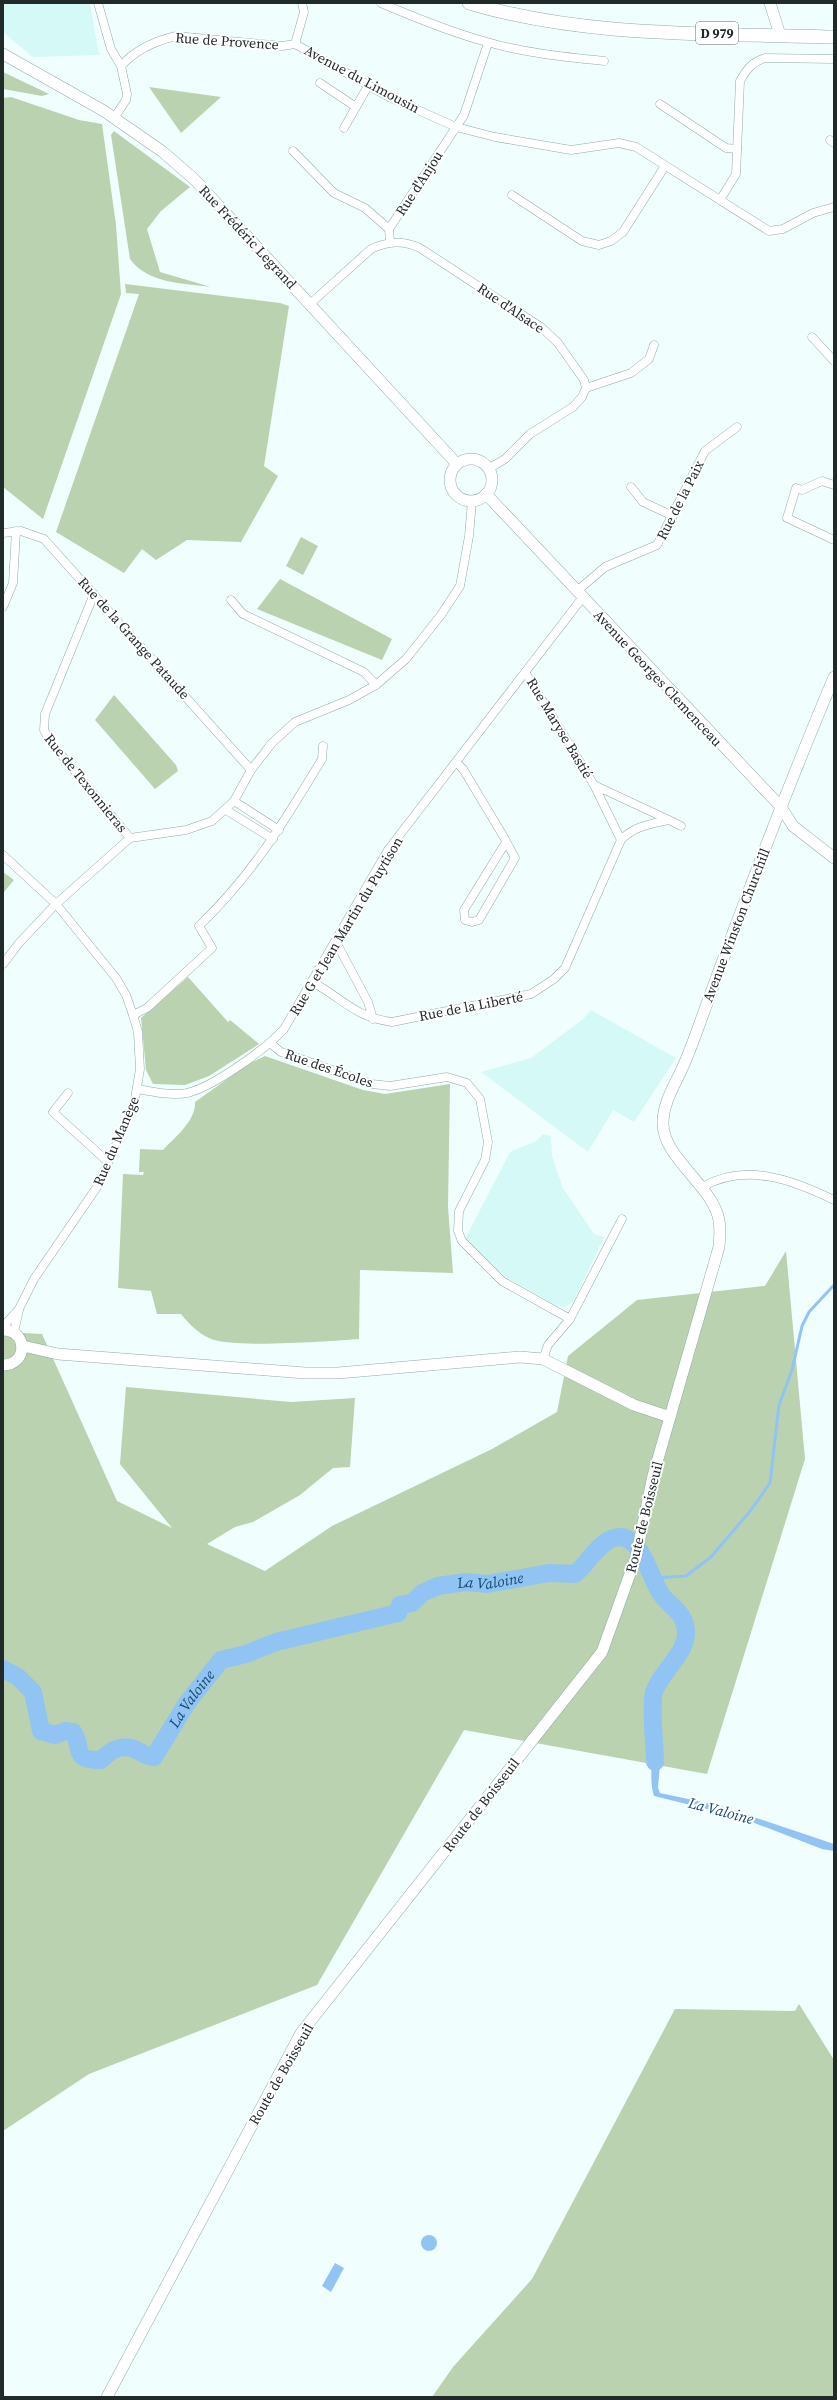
<svg xmlns="http://www.w3.org/2000/svg" width="837" height="2400" font-family="'Source Serif 4',serif">
<style>
.built{fill:#d5f9f6}
.green{fill:#bad2b0}
.water{fill:#92c4f3}
.lines{fill:none;stroke-linecap:round;stroke-linejoin:round}
.stream{stroke:#92c4f3;stroke-width:3}
.river{stroke:#92c4f3;stroke-width:18}
.street-casing{stroke:#92aaa8;stroke-width:9}
.secondary-casing{stroke:#92aaa8;stroke-width:12}
.primary-casing{stroke:#92aaa8;stroke-width:14}
.street{stroke:#fff;stroke-width:8}
.secondary{stroke:#fff;stroke-width:11}
.primary{stroke:#fff;stroke-width:13}
.labels{text-anchor:middle;stroke-width:4;stroke-linejoin:round;paint-order:stroke}
.shield{fill:#fff;stroke:#636a69;stroke-width:1}
.shield-label{font-size:13px;font-weight:bold;fill:#202a29}
.street-label{font-size:14px;fill:#202a29;stroke:#fff}
.water-label{font-size:15px;font-style:italic;fill:#114873;stroke:#fff}
</style>
<rect width="100%" height="100%" fill="#f0fffe"/>
<!-- built -->
<g class="built">
<polygon points="3,3 90,3 99,55 33,57 3,32"/>
<polygon points="591,1010 676,1058 634,1122 613,1110 588,1152 481,1072 531,1058 582,1020"/>
<polygon points="543,1134 551,1136 552,1156 563,1188 594,1234 604,1237 573,1302 565,1307 557,1306 504,1276 465,1239 510,1152 536,1141"/>
</g>
<!-- green -->
<g class="green">
<polygon points="3,72 49,94 42,96 3,89"/>
<polygon points="149,87 221,97 181,133"/>
<polygon points="11,97 79,120 102,124 116,225 121,294 43,519 3,487 3,98"/>
<path d="M114,131L190,187L161,211L147,229L160,272L211,287C183,283 148,284 130,259L111,135Z"/>
<polygon points="125,284 280,303 289,306 264,466 278,476 241,542 187,540 156,560 142,549 124,573 56,532 139,294 126,293"/>
<polygon points="301,537 318,546 303,575 286,566"/>
<polygon points="280,579 392,639 382,660 257,609"/>
<polygon points="114,695 176,765 178,771 155,789 95,720"/>
<polygon points="3,872 14,880 3,893"/>
<polygon points="188,977 228,1022 230,1020 259,1044 209,1076 185,1085 153,1084 146,1070 141,1018"/>
<path d="M265,1056L363,1090L385,1094L450,1084L448,1207L453,1273L360,1270L359,1339C330,1341 230,1349 209,1338C198,1333 188,1323 181,1314H157L151,1291L118,1288L123,1174L143,1175L144,1172H139L140,1149L163,1150C175,1137 196,1121 195,1102L250,1063Z"/>
<polygon points="786,1251 805,1459 707,1774 464,1730 317,1985 89,2074 3,2131 3,1332 42,1334 117,1501 172,1528 120,1464 126,1387 291,1402 355,1398 350,1467 333,1468 300,1495 253,1522 235,1527 207,1544 265,1571 332,1526 492,1449 557,1412 568,1356 637,1300 765,1286"/>
<polygon points="799,2004 834,2060 834,2397 432,2397 453,2367 532,2279 675,2009 795,2011"/>
</g>
<!-- water -->
<g class="water">
<path d="M616,1533L632,1537L631,1541L625,1542L624,1537C593,1543 595,1557 575,1574L549,1573L487,1584L466,1582L438,1586L424,1591L398,1613L276,1642L246,1654L221,1660L187,1703L154,1757C146,1757 142,1752 134,1749C120,1744 110,1751 101,1760L83,1758C77,1751 79,1741 73,1732L65,1731L55,1735L41,1731L33,1692L18,1677L3,1669V1666C18,1669 34,1683 38,1698C41,1709 36,1726 51,1729C58,1731 62,1726 68,1726L79,1731L82,1738L81,1753L97,1756L116,1744L136,1746L150,1754L157,1748L184,1703L202,1681L219,1653L226,1649L245,1651L271,1639L323,1627L345,1618L395,1611L409,1601L422,1588L442,1581H496L546,1565L561,1571L572,1572L602,1541Z"/>
<path d="M646,1543L644,1558L661,1595L674,1605L683,1620L686,1631L683,1642L654,1693L655,1739L662,1741L658,1788L660,1793L721,1806L834,1844V1851L822,1849L739,1817L654,1796C647,1774 656,1748 653,1725C652,1713 647,1702 647,1689L655,1682L664,1663L683,1636L682,1628L670,1603L652,1587L648,1572L642,1565Z"/>
<circle cx="429" cy="2243" r="8"/>
<polygon points="335,2263 344,2268 331,2292 322,2286"/>
</g>
<g class="lines">
<!-- stream -->
<polyline class="stream" points="653,1578 686,1576 711,1557 751,1510 770,1483 779,1405 792,1370 802,1326 809,1312 834,1285"/>
<!-- river -->
<path class="river" id="s1" d="M3,1669L18,1677L33,1692L41,1731L55,1735L65,1731L73,1732C84,1749 71,1760 101,1760C110,1751 120,1744 134,1749C142,1752 146,1757 154,1757L187,1703L221,1660L246,1654L276,1642L398,1613L400,1605L412,1603L422,1593L438,1586L466,1582L487,1584L549,1573L575,1574C587,1564 593,1551 606,1542C639,1520 649,1578 661,1594C670,1607 685,1612 686,1631C687,1654 661,1671 654,1692C650,1708 655,1744 655,1762"/>
<!-- street casing -->
<g class="street-casing">
<g id="street">
<polyline points="98,3 111,49 121,66 127,94 126,100 114,118"/>
<path d="M381,3C416,18 450,32 487,42C525,53 565,57 604,61"/>
<polyline points="295,44 391,98 456,127 495,137 571,150 619,143 636,147 769,231 783,229 813,213 834,207"/>
<polyline points="295,44 304,12 302,3"/>
<path d="M121,66C135,50 155,41 176,36L282,46L295,44"/>
<polyline points="320,83 356,107"/>
<polyline points="660,104 726,148 737,149"/>
<polyline points="344,128 368,86"/>
<polyline points="830,140 834,143"/>
<polyline points="293,151 334,193 365,208 389,229"/>
<polyline points="512,195 582,241 599,245 611,241 623,232 665,166"/>
<path d="M720,200L736,174L740,81C747,69 752,62 765,58L834,59"/>
<polyline points="390,242 389,229 464,115 488,43"/>
<path d="M310,304L371,249C388,241 403,240 420,248L541,327L558,343L584,380L586,388L582,397L573,407L530,434L505,459L488,469"/>
<polyline points="812,337 834,361"/>
<polyline points="586,388 631,373 649,359 654,345"/>
<polyline points="834,485 822,481 802,490 796,488 787,518 834,540"/>
<polyline points="631,487 643,502 673,516"/>
<polyline points="3,533 21,531 44,539 251,770"/>
<polyline points="577,591 605,567 657,545 705,451 737,427"/>
<polyline points="94,594 45,714 44,730 50,741 130,838"/>
<polyline points="231,600 243,614 364,672 376,685"/>
<polyline points="3,607 13,583 16,531"/>
<polyline points="525,672 594,785"/>
<polyline points="456,762 463,769 505,839 515,858 479,920 472,922 465,920 464,910 506,842"/>
<polyline points="234,801 279,830"/>
<polyline points="226,810 273,839"/>
<path d="M669,820L594,785L621,840C634,826 651,824 669,820L681,826"/>
<polyline points="3,855 56,904 116,978 126,995 133,1015 138,1032 140,1069 134,1105 97,1187 34,1279 19,1309 3,1327"/>
<polyline points="336,942 368,1002 373,1019"/>
<polyline points="3,964 20,942 56,904 130,838 186,830 212,821 234,801 251,770 272,743 295,722 349,700 376,685 406,659 441,615 460,586 469,536 472,501"/>
<path d="M312,982C344,999 354,1017 392,1022L531,994L554,979L565,968L621,840"/>
<path d="M133,1015L147,1008L212,948L199,926C253,874 284,822 322,759L323,746"/>
<polyline points="271,1044 281,1052 372,1084 390,1086 447,1077 467,1083 480,1099 488,1142 485,1160 459,1211 458,1231 462,1241 502,1281 570,1319"/>
<path d="M138,1089C153,1092 172,1096 187,1093C213,1087 266,1049 284,1029L388,850L583,597"/>
<polyline points="68,1093 53,1112 108,1162"/>
<path d="M702,1187C746,1162 793,1180 834,1200"/>
<polyline points="14,1332 19,1310"/>
<polyline points="543,1359 548,1345 570,1319 622,1219"/>
</g>
</g>
<!-- secondary casing -->
<g class="secondary-casing">
<g id="secondary">
<polyline points="770,3 780,35"/>
<polyline points="3,54 104,111 163,152 195,180 457,464"/>
<circle cx="471" cy="480" r="21"/>
<polyline points="486,494 781,807 793,826 834,858"/>
<path d="M3,1330C28,1330 28,1365 3,1365"/>
<polyline points="23,1346 58,1354 305,1373 338,1373 520,1357 543,1359 634,1405 670,1417"/>
<path d="M107,2397L301,2033L602,1652L636,1557L653,1476L719,1247C720,1236 721,1226 718,1216C709,1183 661,1156 663,1121C664,1102 673,1088 681,1071C687,1058 692,1045 697,1031C740,912 785,793 834,677"/>
</g>
</g>
<!-- primary casing -->
<g class="primary-casing">
<path id="primary" d="M469,3C586,38 712,33 834,37"/>
</g>
<!-- street -->
<use href="#street" class="street"/>
<!-- secondary -->
<use href="#secondary" class="secondary"/>
<!-- primary -->
<use href="#primary" class="primary"/>
</g>
<g class="labels">
<!-- shield labels -->
<rect class="shield" x="696" y="22" width="42" height="22" rx="3"/>
<g class="shield-label">
<text x="717" y="38">D 979</text>
</g>
<!-- street labels -->
<g class="street-label">
<text transform="translate(227 41) rotate(4)" y="5">Rue de Provence</text>
<text transform="translate(362 79) rotate(28)" y="5">Avenue du Limousin</text>
<text transform="translate(419 183) rotate(-57)" y="5">Rue d'Anjou</text>
<text transform="translate(248 237) rotate(47)" y="5">Rue Frédéric Legrand</text>
<text transform="translate(511 308) rotate(34)" y="5">Rue d'Alsace</text>
<text transform="translate(680 500) rotate(-63)" y="5">Rue de la Paix</text>
<text transform="translate(134 638) rotate(48)" y="5">Rue de la Grange Pataude</text>
<text transform="translate(658 678) rotate(47)" y="5">Avenue Georges Clemenceau</text>
<text transform="translate(560 728) rotate(59)" y="5">Rue Maryse Bastié</text>
<text transform="translate(86 783) rotate(51)" y="5">Rue de Texonnieras</text>
<text transform="translate(736 925) rotate(-69)" y="5">Avenue Winston Churchill</text>
<text transform="translate(346 926) rotate(-59)" y="5">Rue G et Jean Martin du Puytison</text>
<text transform="translate(471 1006) rotate(-11)" y="5">Rue de la Liberté</text>
<text transform="translate(329 1068) rotate(19)" y="5">Rue des Écoles</text>
<text transform="translate(116 1141) rotate(-67)" y="5">Rue du Manège</text>
<text transform="translate(644 1517) rotate(-76)" y="5">Route de Boisseuil</text>
<text transform="translate(481 1805) rotate(-52)" y="5">Route de Boisseuil</text>
<text transform="translate(281 2074) rotate(-60)" y="5">Route de Boisseuil</text>
</g>
<!-- water labels -->
<g class="water-label">
<text dy="5" stroke="none"><textPath href="#s1" startOffset="622">La Valoine</textPath></text>
<text dy="5" stroke="none"><textPath href="#s1" startOffset="285">La Valoine</textPath></text>
<text transform="translate(721 1811) rotate(15)" y="5">La Valoine</text>
</g>
</g>
<!-- border -->
<rect width="837" height="2400" fill="none" stroke="#202a29" stroke-width="8"/>
</svg>
